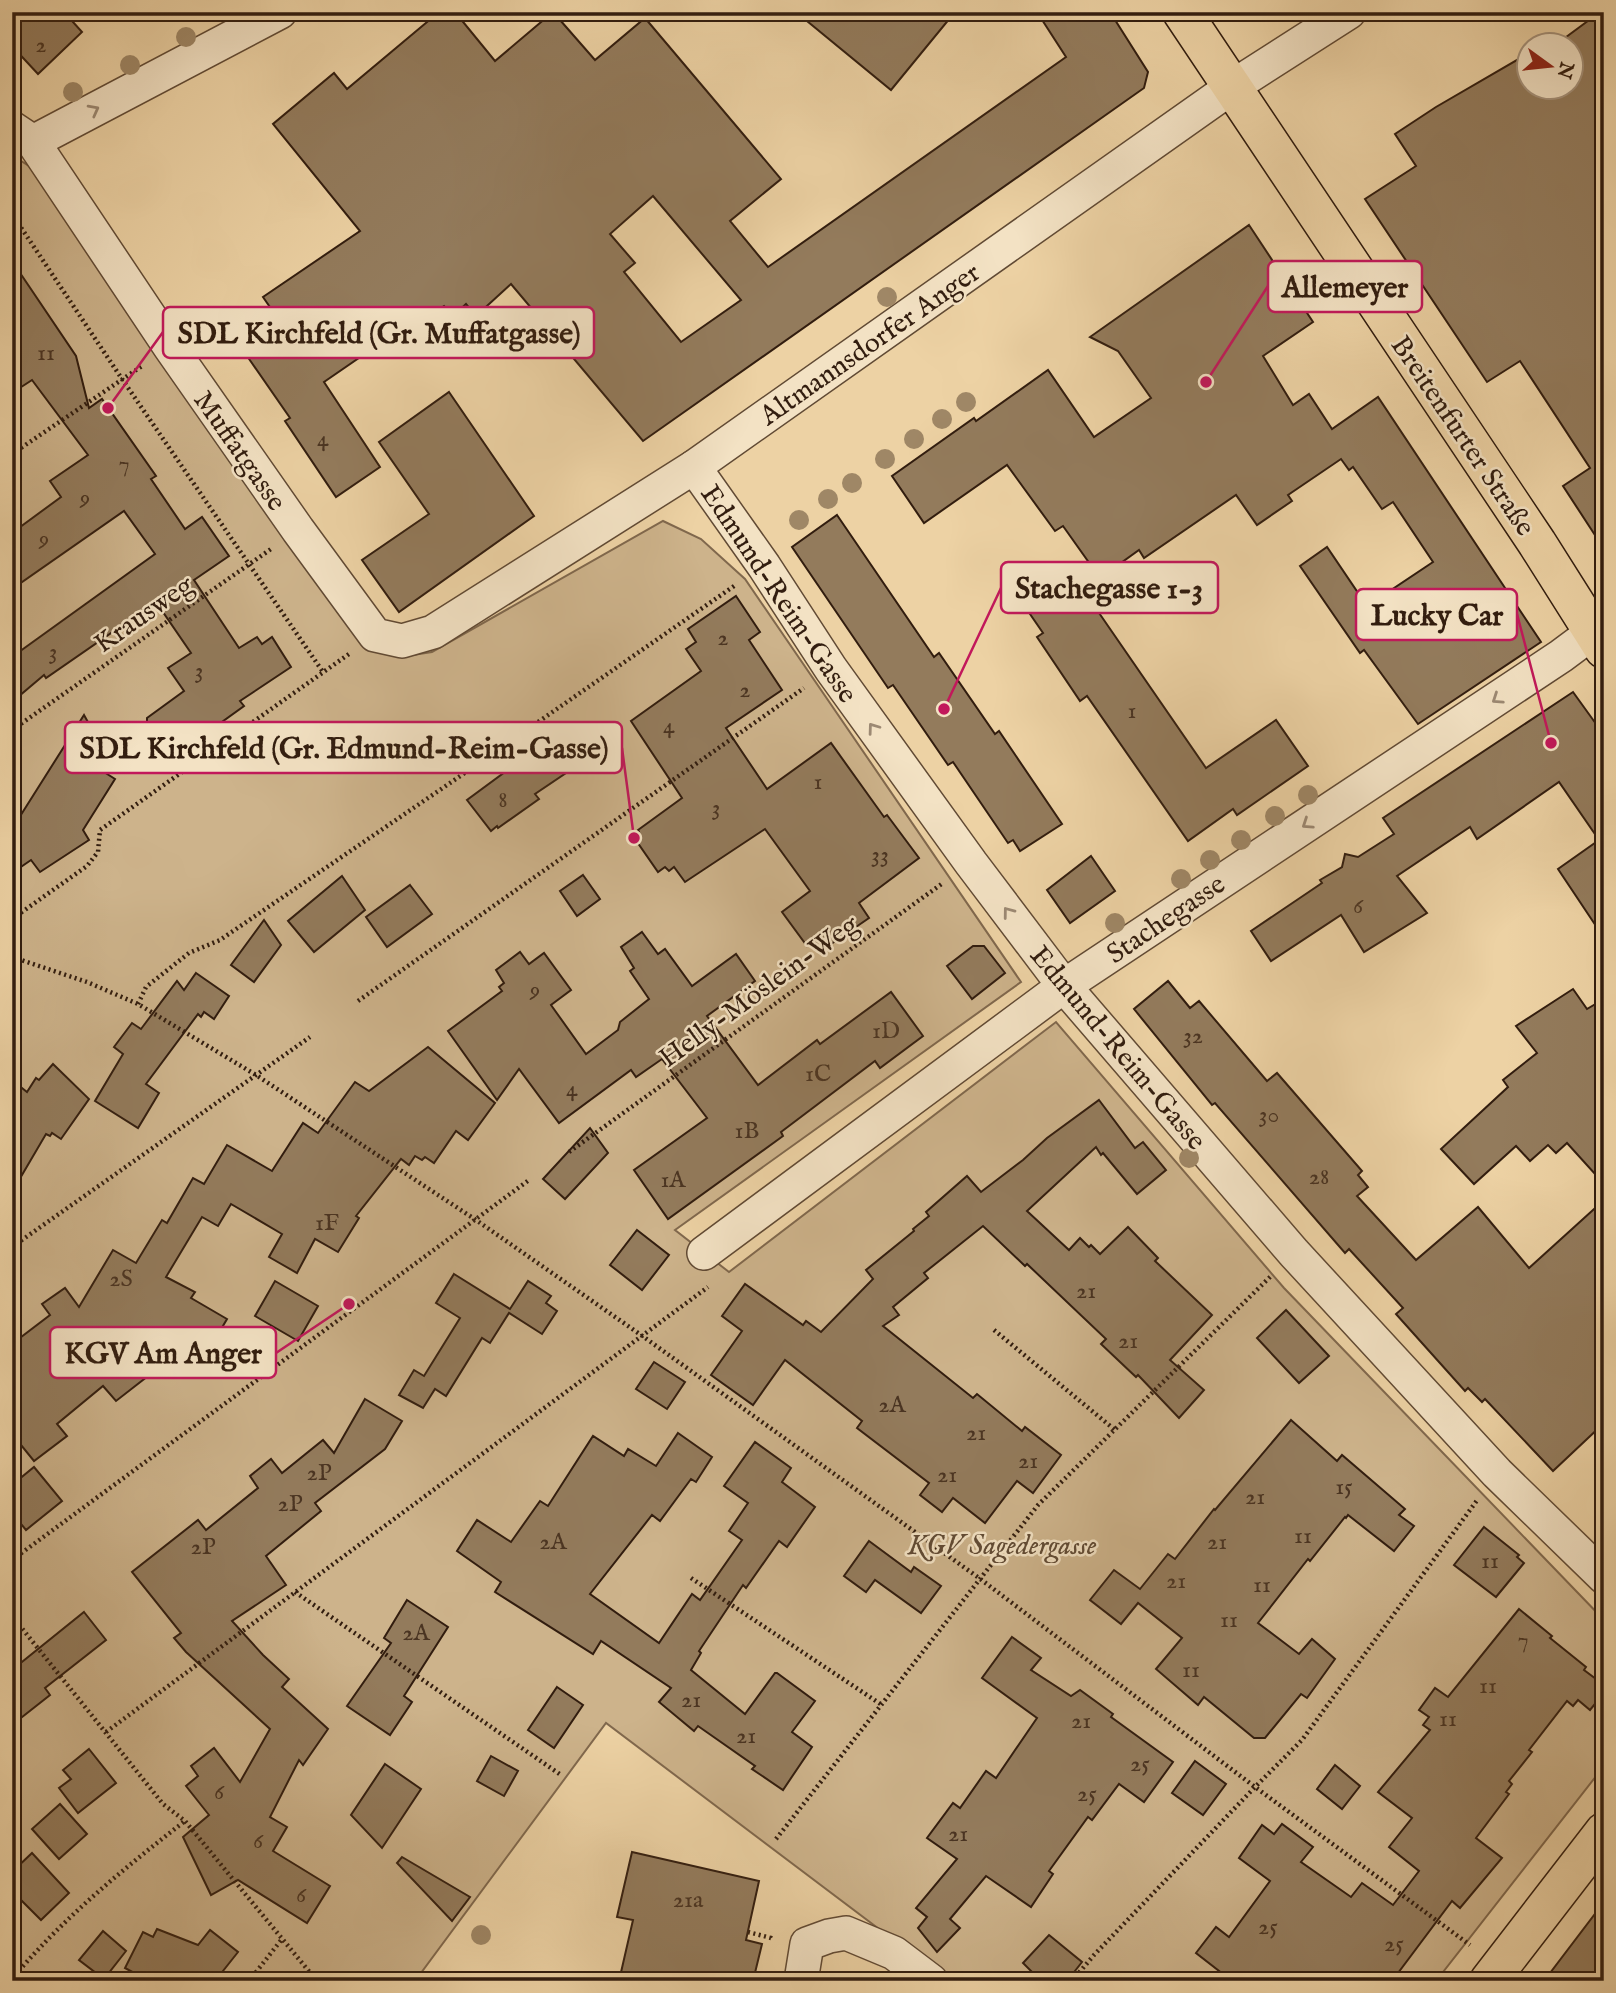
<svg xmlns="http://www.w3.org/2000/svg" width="1616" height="1993" font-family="'IM FELL English',serif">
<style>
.green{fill:#cdb38b;stroke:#80684d;stroke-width:2}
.building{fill:#937b5c;stroke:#321d0f;stroke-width:2;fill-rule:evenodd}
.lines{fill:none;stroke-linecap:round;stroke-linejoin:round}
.minor-casing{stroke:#614a34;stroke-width:36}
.major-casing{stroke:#321d0f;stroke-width:41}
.path{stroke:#321d0f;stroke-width:4.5;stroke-dasharray:2 3.5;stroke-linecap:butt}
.minor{stroke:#f3e2c4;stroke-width:33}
.major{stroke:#edd2a4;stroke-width:38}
.tree{fill:#9f8766}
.oneway{stroke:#9c8973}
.labels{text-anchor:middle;stroke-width:5;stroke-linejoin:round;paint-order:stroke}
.number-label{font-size:24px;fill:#4a3422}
.street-label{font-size:28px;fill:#321d0f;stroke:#f3e2c4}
.park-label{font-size:28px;font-style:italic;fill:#604a34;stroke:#f3e2c4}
.leader{fill:none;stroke:#c2185b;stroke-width:2.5}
.callout-dot{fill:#c2185b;stroke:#f3e2c4;stroke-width:2.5}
.callout{fill:#f3e2c4;stroke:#c2185b;stroke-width:2.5}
.callout-label{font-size:30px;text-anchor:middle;font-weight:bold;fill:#321d0f}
</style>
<rect width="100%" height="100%" fill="#edd2a4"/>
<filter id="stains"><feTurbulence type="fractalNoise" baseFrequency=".00286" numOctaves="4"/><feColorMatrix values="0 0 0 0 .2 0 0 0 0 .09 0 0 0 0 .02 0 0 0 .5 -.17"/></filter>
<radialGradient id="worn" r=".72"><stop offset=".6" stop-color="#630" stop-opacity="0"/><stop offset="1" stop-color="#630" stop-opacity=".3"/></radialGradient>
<!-- green -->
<polygon class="green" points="12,155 38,172 369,644 400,657 432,652 663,521 701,539 745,579 1021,982 675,1230 729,1272 1056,1022 1284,1288 1604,1620 1604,1766 1436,1981 948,1981 606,1723 415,1981 12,1981"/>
<!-- building -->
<g class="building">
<polygon points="31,12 64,12 82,32 38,74 12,46 12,30"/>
<path d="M439,12H455L495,61L553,12L595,60L645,18L781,179L730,221L768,267L1066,57L1037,12H1110L1148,72L1144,88L643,441L511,284L476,316L466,304L453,316L444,306L407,332L404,327L324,382L380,467L336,497L285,421L290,418L245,353L283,326L263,297L360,231L273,124L334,73L347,89ZM653,196L741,300L681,342L624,272L635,263L610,234Z"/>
<polygon points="796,12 955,12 891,90"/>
<polygon points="1600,12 1604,12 1604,549 1563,486 1590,468 1520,361 1487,382 1365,199 1416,166 1395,134 1436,107 1529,53 1529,88 1571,88 1571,46 1554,46"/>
<polygon points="1249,225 1313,322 1263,356 1293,405 1309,394 1332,429 1378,397 1541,642 1418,724 1364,650 1360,653 1300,566 1327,547 1367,606 1433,562 1393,502 1382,509 1353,467 1349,470 1341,459 1288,495 1292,501 1257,525 1236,495 1144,558 1139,550 1100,578 1063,526 1055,531 1007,465 924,523 892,476 974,418 976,421 1048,370 1094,437 1151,398 1118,351 1090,337"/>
<polygon points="12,261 76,356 89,408 102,399 156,476 151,479 185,529 202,517 229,556 194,580 239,648 257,637 262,644 272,637 291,667 240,701 244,706 169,760 147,729 147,718 184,691 168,668 191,653 156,602 46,678 44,675 12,702 12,657 155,554 124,511 12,589 12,533 61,497 50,481 88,455 32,380 12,393"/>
<polygon points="449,392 534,516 399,612 362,560 429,514 379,442"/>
<polygon points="837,515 934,657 939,653 995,734 999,731 1062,824 1020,851 1013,840 1008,843 953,762 948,765 893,685 888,688 792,547"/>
<polygon points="1077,581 1206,768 1276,720 1308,766 1237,815 1233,809 1188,841 1087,696 1080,701 1037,637 1043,633 1030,614"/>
<polygon points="736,596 760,632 749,640 782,690 726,728 767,789 831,743 884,817 887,815 919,858 859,903 869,918 821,951 813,941 807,946 782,912 810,891 765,829 685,882 674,867 669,871 665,867 658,872 633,836 639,832 638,830 682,798 631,721 701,671 686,649 696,642 688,629"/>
<polygon points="1573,692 1604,735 1604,938 1558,869 1599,840 1559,782 1477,839 1470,827 1397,876 1427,913 1364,952 1341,915 1271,961 1251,931 1322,883 1320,880 1342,867 1345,854 1358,857 1394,834 1383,818"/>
<polygon points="84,715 105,753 90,763 115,779 83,830 89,840 40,872 31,860 12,873 12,829"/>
<polygon points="555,730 575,758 564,765 569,771 535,794 539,799 498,828 497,826 491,831 467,800 520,761 517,757"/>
<polygon points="1091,856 1115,891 1070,923 1047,890"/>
<polygon points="583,875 600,899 577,916 560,891"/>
<polygon points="342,876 365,910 314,952 288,921"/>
<polygon points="410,885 432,914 387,947 366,917"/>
<polygon points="264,920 281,945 254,982 231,965"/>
<polygon points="642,932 658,954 665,949 692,986 736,954 755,981 707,1016 758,1085 817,1040 820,1044 891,992 923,1036 880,1068 875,1061 781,1132 783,1136 668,1219 634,1170 707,1118 662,1059 636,1077 631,1070 559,1123 519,1069 497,1100 448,1031 502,991 499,987 504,983 496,970 520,952 529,964 544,953 571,990 551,1005 586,1054 618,1030 620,1022 649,999 630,971 634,968 621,947"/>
<polygon points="973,946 984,946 1005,973 972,999 947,966"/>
<polygon points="196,973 229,996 214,1019 204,1012 201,1017 198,1014 146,1084 159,1093 138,1128 95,1101 123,1054 114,1047 132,1023 141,1029 177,981 184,990"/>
<polygon points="1168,981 1190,1008 1199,1001 1267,1081 1277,1073 1362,1171 1358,1175 1368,1187 1357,1196 1416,1260 1478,1207 1529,1268 1604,1200 1604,1423 1553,1471 1485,1399 1482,1402 1468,1388 1465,1391 1396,1314 1403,1308 1349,1249 1345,1253 1215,1103 1212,1105 1134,1009"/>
<polygon points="1573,989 1587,1009 1604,999 1604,1184 1567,1143 1556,1153 1548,1145 1530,1161 1516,1146 1474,1184 1441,1149 1508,1087 1503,1080 1537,1053 1516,1026"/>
<polygon points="428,1047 495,1103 468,1140 456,1131 434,1163 425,1157 422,1160 415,1156 409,1165 401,1159 356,1216 359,1218 338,1252 315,1239 297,1273 269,1257 282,1234 231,1204 218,1226 202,1217 166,1277 195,1292 191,1298 227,1319 210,1348 188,1335 143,1369 148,1376 116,1401 103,1386 57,1424 67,1436 34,1461 12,1434 12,1344 50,1315 42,1304 65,1288 79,1307 113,1250 136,1263 162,1220 167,1223 193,1178 204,1184 227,1145 272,1171 303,1123 318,1133 355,1082 369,1091"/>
<polygon points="53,1064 89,1099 61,1139 52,1133 50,1136 46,1134 12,1192 12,1080 27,1092 36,1078 39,1080"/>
<polygon points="1099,1100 1135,1148 1143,1142 1166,1170 1137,1194 1103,1153 1101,1155 1096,1147 1027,1211 1069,1250 1080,1238 1089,1247 1091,1245 1100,1254 1128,1227 1158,1258 1155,1261 1212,1315 1170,1360 1204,1390 1179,1418 1138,1375 1136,1377 1101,1344 1106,1339 1027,1264 1025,1266 983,1226 924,1273 928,1278 893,1307 899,1315 883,1326 973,1398 977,1394 1022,1431 1025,1427 1061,1455 1033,1493 1017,1481 985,1523 953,1498 942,1512 920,1495 929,1483 857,1428 862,1421 785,1360 753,1405 711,1375 742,1331 722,1316 745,1284 803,1325 806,1321 821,1332 873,1279 866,1270 914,1231 913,1229 929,1216 926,1212 967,1176 981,1192 1023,1160 1047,1138"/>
<polygon points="590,1128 608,1153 565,1199 543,1179"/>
<polygon points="637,1230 669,1255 642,1290 610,1265"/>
<polygon points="454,1274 510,1309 528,1281 551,1296 546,1303 557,1311 542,1334 509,1313 490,1343 482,1338 446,1396 435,1389 423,1408 399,1395 414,1370 424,1376 460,1318 436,1303"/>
<polygon points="275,1281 318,1306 298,1341 255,1316"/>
<polygon points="1286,1310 1329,1356 1299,1383 1257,1338"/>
<polygon points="654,1362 685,1382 667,1409 636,1389"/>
<polygon points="365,1399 402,1421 385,1449 315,1503 321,1511 266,1556 286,1585 232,1621 263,1655 289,1679 282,1687 328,1729 303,1765 299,1760 270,1817 287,1827 273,1851 330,1886 307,1923 238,1880 211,1895 183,1837 209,1815 186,1786 198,1776 191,1766 214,1748 240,1782 270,1729 186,1652 174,1638 181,1633 132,1572 198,1520 206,1530 258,1488 250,1476 271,1459 282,1473 323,1440 334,1453"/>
<polygon points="1291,1420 1337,1461 1342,1455 1405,1509 1399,1515 1414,1526 1394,1551 1348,1515 1346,1518 1345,1517 1310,1561 1308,1559 1258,1623 1299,1654 1312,1639 1335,1659 1307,1698 1301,1694 1265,1738 1254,1738 1204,1697 1198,1705 1156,1669 1182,1638 1138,1603 1121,1624 1090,1600 1114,1570 1140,1589 1168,1554 1175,1559 1214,1509 1215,1510"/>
<polygon points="678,1433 712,1457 696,1482 691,1479 660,1521 652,1515 590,1594 659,1643 692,1594 700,1600 742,1540 729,1531 748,1503 724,1486 755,1442 791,1468 782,1482 815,1507 787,1547 779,1541 746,1588 743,1585 699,1651 701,1653 691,1670 745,1714 775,1673 777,1673 815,1701 792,1732 812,1747 783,1790 752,1769 755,1766 698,1726 694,1731 659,1702 671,1688 601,1641 593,1654 495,1592 501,1582 457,1551 477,1520 511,1542 540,1501 548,1506 593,1436 624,1456 628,1449 656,1466"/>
<polygon points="34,1467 62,1501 26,1530 12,1513 12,1485"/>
<polygon points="1484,1527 1519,1555 1517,1557 1524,1563 1496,1597 1454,1565"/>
<polygon points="869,1541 911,1572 914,1567 941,1586 921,1613 875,1580 866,1592 844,1576"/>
<polygon points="407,1600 448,1627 404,1696 412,1702 390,1735 347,1706 391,1643 384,1638"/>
<polygon points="1519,1609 1552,1636 1550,1638 1586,1667 1584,1670 1604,1685 1604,1693 1590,1710 1578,1700 1573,1706 1567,1701 1529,1750 1532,1752 1509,1781 1512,1784 1506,1792 1509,1794 1476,1838 1502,1858 1460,1908 1452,1901 1392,1981 1232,1981 1196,1953 1216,1927 1229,1937 1270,1881 1239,1858 1262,1825 1274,1834 1282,1824 1313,1847 1301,1862 1351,1897 1362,1883 1393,1905 1419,1871 1389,1847 1412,1818 1378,1792 1430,1730 1423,1725 1429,1717 1419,1710 1435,1688 1448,1697"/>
<polygon points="84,1612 106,1640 45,1688 50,1695 12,1725 12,1670"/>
<polygon points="1012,1637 1041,1658 1031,1670 1071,1696 1080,1690 1113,1714 1111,1717 1173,1762 1144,1802 1119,1784 1092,1820 1088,1817 1049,1871 1053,1874 1031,1907 986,1876 950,1919 960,1928 937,1952 918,1928 927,1917 916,1908 957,1859 927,1838 953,1803 960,1808 986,1771 996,1778 1037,1718 982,1678"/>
<polygon points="557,1687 583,1705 554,1748 528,1730"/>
<polygon points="89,1749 116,1783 78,1813 59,1788 71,1779 63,1770"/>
<polygon points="491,1756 518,1771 504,1796 477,1781"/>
<polygon points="1195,1761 1226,1784 1203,1815 1172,1793"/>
<polygon points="385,1764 421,1789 382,1848 351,1815"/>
<polygon points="1335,1765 1360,1786 1342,1809 1317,1789"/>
<polygon points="60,1804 87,1834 59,1859 32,1829"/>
<polygon points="632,1852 759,1881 746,1940 762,1944 753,1981 619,1981 633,1920 617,1917"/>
<polygon points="32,1853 69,1893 41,1920 12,1891 12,1872"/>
<polygon points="402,1857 470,1897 452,1921 397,1863"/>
<polygon points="1604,1902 1604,1960 1588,1981 1544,1981"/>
<polygon points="157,1929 198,1945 210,1930 238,1952 215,1981 149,1981 125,1968 143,1932 153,1937"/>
<polygon points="103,1931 126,1951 104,1979 79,1960"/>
<polygon points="1049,1935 1082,1962 1067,1981 1041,1981 1023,1963"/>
</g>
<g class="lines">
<!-- minor casing -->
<g class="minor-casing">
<g id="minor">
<polyline points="12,128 33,142 170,347 298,530 375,635 402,641 433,632 694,467 1232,87 1349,12"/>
<polyline points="33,142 280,12"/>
<polyline points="694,467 764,566 831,669 971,863 1064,986 1294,1253 1497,1473 1604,1577"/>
<polyline points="704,1253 1064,986 1561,656 1604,624"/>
<polyline points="801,1981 807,1944 829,1936 846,1933 894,1953 931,1981"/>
</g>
</g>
<!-- major casing -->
<g class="major-casing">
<g id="major">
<polyline points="1182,12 1537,543 1604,649"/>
<polyline points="1489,1981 1604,1832"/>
</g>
</g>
<!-- path -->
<g class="path">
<polyline points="12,214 122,379 323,672"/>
<polyline points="12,454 142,366"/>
<polyline points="12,730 271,549"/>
<polyline points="502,747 737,584"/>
<polyline points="12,919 87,866 98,852 100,830 349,654"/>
<polyline points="12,957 87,982 138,1004 256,1075 476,1220 641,1335 979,1578 1255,1787 1470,1945"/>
<polyline points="358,1001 804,688"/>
<polyline points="138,1004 146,987 189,953 220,940 494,753"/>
<polyline points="569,1152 943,883"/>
<polyline points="12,1247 310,1037"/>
<polyline points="994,1330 1115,1430"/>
<polyline points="12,1560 529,1180"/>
<polyline points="691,1578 882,1705"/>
<polyline points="295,1592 561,1775"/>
<polyline points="12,1616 163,1804 185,1821 317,1981"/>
<polyline points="106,1732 708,1287"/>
<polyline points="776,1839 1038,1505 1271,1276"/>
<polyline points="748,1932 771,1938 773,1941"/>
<path d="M12,1979C62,1919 123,1869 185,1821"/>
<polyline points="249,1981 282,1939"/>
<polyline points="1072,1981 1094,1955 1255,1787 1302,1740 1478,1499"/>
</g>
<!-- minor -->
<use href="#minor" class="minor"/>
<!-- major -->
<use href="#major" class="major"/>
</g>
<!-- trees -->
<g class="tree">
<circle cx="186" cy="37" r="10"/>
<circle cx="130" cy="65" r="10"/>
<circle cx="73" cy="92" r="10"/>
<circle cx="887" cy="297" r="10"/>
<circle cx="966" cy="402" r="10"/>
<circle cx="942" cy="419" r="10"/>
<circle cx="914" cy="439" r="10"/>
<circle cx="885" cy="459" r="10"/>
<circle cx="852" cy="483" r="10"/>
<circle cx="828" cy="499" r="10"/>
<circle cx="799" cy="520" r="10"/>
<circle cx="1308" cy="795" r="10"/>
<circle cx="1275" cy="816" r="10"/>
<circle cx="1241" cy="840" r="10"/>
<circle cx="1210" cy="860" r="10"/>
<circle cx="1181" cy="879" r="10"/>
<circle cx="1115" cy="923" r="10"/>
<circle cx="1189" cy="1158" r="10"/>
<circle cx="481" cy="1935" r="10"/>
</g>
<!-- one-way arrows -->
<defs><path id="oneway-chevron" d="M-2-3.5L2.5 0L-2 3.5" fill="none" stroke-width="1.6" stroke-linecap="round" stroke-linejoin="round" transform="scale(1.75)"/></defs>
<g class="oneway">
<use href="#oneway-chevron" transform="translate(94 110) rotate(-28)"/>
<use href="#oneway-chevron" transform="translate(1497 699) rotate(146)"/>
<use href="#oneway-chevron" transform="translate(873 728) rotate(-126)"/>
<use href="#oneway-chevron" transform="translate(1307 824) rotate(146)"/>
<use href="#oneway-chevron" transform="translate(1008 912) rotate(-127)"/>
</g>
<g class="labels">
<!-- number labels -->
<g class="number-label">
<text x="41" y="52">2</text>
<text x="46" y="360">11</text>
<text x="323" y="446">4</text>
<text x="124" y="471">7</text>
<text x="85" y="505">9</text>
<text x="44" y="546">9</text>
<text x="723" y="645">2</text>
<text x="53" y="659">3</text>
<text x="199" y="678">3</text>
<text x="745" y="697">2</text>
<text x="1132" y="718">1</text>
<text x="669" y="733">4</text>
<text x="818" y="789">1</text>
<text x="503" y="807">8</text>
<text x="716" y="815">3</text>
<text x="880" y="862">33</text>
<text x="1358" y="913">6</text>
<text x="535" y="997">9</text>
<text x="886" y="1038">1D</text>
<text x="1193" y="1043">32</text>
<text x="818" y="1081">1C</text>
<text x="572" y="1096">4</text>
<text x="1269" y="1122">30</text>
<text x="747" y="1138">1B</text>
<text x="1319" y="1184">28</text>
<text x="673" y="1187">1A</text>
<text x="327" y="1230">1F</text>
<text x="121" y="1286">2S</text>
<text x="1086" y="1298">21</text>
<text x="1128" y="1348">21</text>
<text x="892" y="1412">2A</text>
<text x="976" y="1440">21</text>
<text x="1028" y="1468">21</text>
<text x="319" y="1480">2P</text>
<text x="947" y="1482">21</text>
<text x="1344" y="1494">15</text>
<text x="1255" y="1504">21</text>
<text x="290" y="1511">2P</text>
<text x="1303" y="1543">11</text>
<text x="553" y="1549">2A</text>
<text x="1217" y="1549">21</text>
<text x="203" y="1554">2P</text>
<text x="1490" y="1568">11</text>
<text x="1176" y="1588">21</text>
<text x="1262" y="1592">11</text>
<text x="1229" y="1627">11</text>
<text x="416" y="1640">2A</text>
<text x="1523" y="1647">7</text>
<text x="1191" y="1677">11</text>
<text x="1488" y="1693">11</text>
<text x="691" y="1707">21</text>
<text x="1448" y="1726">11</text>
<text x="1081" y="1728">21</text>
<text x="746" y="1743">21</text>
<text x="1140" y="1771">25</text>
<text x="219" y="1799">6</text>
<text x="1087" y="1801">25</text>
<text x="958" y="1841">21</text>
<text x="258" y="1848">6</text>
<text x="301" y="1902">6</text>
<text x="688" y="1907">21a</text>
<text x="1268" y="1934">25</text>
<text x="1394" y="1951">25</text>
</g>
<!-- street labels -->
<g class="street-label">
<text transform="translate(869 343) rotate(-35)" y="10">Altmannsdorfer Anger</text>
<text transform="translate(1464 435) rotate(56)" y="10">Breitenfurter Straße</text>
<text transform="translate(241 450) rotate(55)" y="10">Muffatgasse</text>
<text transform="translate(780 593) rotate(56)" y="10">Edmund-Reim-Gasse</text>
<text transform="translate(143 613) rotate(-35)" y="10">Krausweg</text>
<text transform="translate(1165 918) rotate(-34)" y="10">Stachegasse</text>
<text transform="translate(758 990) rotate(-36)" y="10">Helly-Möslein-Weg</text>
<text transform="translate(1119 1047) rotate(50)" y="10">Edmund-Reim-Gasse</text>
</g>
<!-- park labels -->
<g class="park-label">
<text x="1002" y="1554">KGV Sagedergasse</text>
</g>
</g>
<!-- callouts -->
<path class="leader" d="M1206 382L1268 286M108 408L163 332M944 709L1001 588M1551 743L1517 614M634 838L622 748M349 1304L276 1353"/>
<g class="callout-dot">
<circle cx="1206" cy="382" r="7"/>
<circle cx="108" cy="408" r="7"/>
<circle cx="944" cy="709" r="7"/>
<circle cx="1551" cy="743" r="7"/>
<circle cx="634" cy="838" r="7"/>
<circle cx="349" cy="1304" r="7"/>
</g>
<g class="callout">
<rect x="1268" y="261" width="154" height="51" rx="7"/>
<rect x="163" y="307" width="431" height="51" rx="7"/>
<rect x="1001" y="562" width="217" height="51" rx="7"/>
<rect x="1356" y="589" width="161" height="51" rx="7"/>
<rect x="65" y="722" width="557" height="51" rx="7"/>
<rect x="50" y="1327" width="226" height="51" rx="7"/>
</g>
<g class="callout-label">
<text x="1345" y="297">Allemeyer</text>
<text x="379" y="343">SDL Kirchfeld (Gr. Muffatgasse)</text>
<text x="1109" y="598">Stachegasse 1-3</text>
<text x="1437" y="625">Lucky Car</text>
<text x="344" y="758">SDL Kirchfeld (Gr. Edmund-Reim-Gasse)</text>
<text x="163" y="1363">KGV Am Anger</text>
</g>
<!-- margin -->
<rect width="1616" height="1993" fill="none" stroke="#edd2a4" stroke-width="42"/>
<rect x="14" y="14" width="1588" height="1965" fill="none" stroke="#321d0f" stroke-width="3.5"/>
<rect x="21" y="21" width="1574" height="1951" fill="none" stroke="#321d0f" stroke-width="2"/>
<!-- north arrow -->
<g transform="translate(1550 66) rotate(105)"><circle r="33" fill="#f3e2c4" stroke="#a6937c" stroke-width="2"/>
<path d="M0-5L12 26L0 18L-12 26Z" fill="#8f2418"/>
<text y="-10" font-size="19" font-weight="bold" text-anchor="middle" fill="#321d0f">N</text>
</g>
<rect width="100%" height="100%" filter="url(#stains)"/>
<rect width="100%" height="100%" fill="url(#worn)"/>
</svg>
